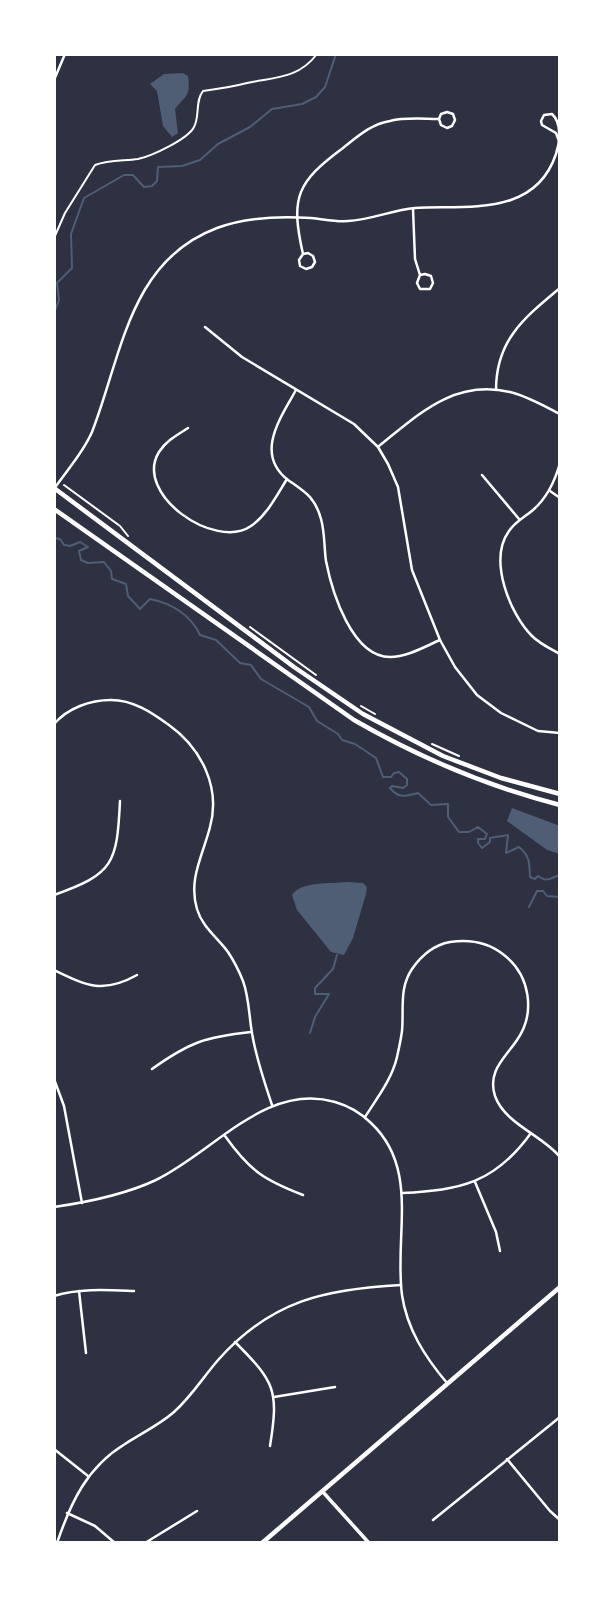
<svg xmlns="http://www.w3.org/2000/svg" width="614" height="1597" font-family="Figtree,sans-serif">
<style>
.water{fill:#4f5d75}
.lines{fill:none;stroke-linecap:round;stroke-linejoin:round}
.stream{stroke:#4f5d75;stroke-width:2}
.path{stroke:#fff;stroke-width:2}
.minor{stroke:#fff;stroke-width:2.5}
.tertiary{stroke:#fff;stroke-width:3.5}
.secondary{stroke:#fff;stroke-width:4.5}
.primary{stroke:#fff;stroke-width:4.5}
</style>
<rect width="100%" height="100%" fill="#2d3142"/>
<!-- water -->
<g class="water">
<path d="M183,73L188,76C191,97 185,96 175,109L178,133L172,137L163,126L157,91L150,84L164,74Z"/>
<polygon points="512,808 560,826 560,854 547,850 507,821"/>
<path d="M347,882L363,883L367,887L366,894L353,938L344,955L331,952L297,910L292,895C301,881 331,884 347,882Z"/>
</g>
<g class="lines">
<!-- stream -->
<g class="stream">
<polyline points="54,313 59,300 57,283 72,268 71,234 84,198 124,175 133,175 144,187 152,186 157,181 158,167 182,166 200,160 218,144 250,127 272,109 302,104 316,97 325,87 336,54"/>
<path d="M54,538L60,539L64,545L70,546L80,542L88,547L79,551L81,560L88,563L104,562L111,571L112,579L126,584L128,596L140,609L150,599C171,603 191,615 200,635L216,640L240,663L251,665L261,679L309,707L317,721L338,734L342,740L355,744L376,758L383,777H391L394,773L399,772L407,779V785L403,788L392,786L390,788C399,799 405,796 418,793L431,805L448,804V817L459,832H469L478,827L487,834L485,839H478V843L482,848L490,842V838L508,835L506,853L519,847C531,857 529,864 530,877L535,879L538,876C548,883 550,878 560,875"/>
<polyline points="529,907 537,891 543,891 547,896 560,897"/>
<polyline points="310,1033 315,1017 329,994 315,994 315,988 333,969 337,955"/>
</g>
<!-- path -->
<g class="path">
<path d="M54,238L65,213L95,165C109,160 124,161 138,159C152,156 188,139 194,127C200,116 195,101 203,91C218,89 232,87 247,83C275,77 298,79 317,54"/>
<polyline points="64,485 120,526 128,536"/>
<polyline points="250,627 316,675"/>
<polyline points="361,706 375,714"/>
<polyline points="432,744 459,756"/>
</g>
<!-- minor -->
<g class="minor">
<polyline points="54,80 65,54"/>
<polyline points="413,209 415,259 420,275 417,283 420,289 430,289 433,283 431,276 425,274 420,275"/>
<path d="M303,254L299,260L300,266L306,269L312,267L315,262L313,256L308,253L303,254C290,197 297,182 343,148C357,137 371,124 390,121C405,117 423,119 439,119L441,125L447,128L452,126L455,120L453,114L447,112L441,114L439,119"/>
<polyline points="205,327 242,357 354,424 378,447 388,464 398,487 412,570 440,640 455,667 477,695 501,713 538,731 560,733"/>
<path d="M296,390C281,417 254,454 288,480C305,492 315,497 321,519C325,533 324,548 326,561C332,592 352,657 390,657C407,657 424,647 440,640"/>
<path d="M496,390C496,340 524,318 560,288"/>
<path d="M188,428C177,435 166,441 159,452C133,494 215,551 251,526C267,515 277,495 287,479"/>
<path d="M379,446C419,414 454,379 510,392C527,396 544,406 560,414"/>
<path d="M560,463C555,481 548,497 533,510C525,517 516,521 509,531C488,560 510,614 532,636C540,644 551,649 560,654"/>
<polyline points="482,475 519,519"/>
<path d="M54,489C67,470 83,453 92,432C122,355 129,261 217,228C246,217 280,216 311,218C323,219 335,222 348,221C371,220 392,210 415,208C468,205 535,217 556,154C560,142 562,123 552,114L544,115L541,121L542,125L556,133L559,141"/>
<polyline points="550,491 560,498"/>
<path d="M54,724C68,708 90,700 111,700C133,700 151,712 169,725C201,748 221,787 210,827C203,855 188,879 197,909C202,927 218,938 228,952C234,961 239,971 243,981C249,997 249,1016 252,1033C256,1058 264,1081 272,1105"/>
<path d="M54,895C114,874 117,863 120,801"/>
<path d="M54,970C87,986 103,994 137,975"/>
<path d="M152,1069C190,1042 205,1037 251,1032"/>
<polyline points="54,1079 64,1106 82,1203"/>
<path d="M365,1117C377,1098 392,1079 397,1057C399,1048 401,1039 402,1031C404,1009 399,988 412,969C421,956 434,945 450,942C470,939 488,942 504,955C530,975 536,1013 517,1040C505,1058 487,1071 495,1096C505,1124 542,1135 560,1157"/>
<path d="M225,1136C250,1171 264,1180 303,1195"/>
<polyline points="475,1182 496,1232 500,1251"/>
<path d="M402,1193C461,1190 495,1183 531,1133"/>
<path d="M54,1207C89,1202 124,1195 156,1180C214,1152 266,1082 335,1102C349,1106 361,1113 371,1123C420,1169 394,1235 402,1295C407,1329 425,1357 447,1383"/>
<polyline points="79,1291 86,1353"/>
<path d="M54,1296C80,1288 108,1290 134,1291"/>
<path d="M235,1342C275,1382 279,1390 270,1446"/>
<polyline points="274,1397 335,1387"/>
<polyline points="54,1449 88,1476"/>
<polyline points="507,1459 550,1511 560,1520"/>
<polyline points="67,1513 95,1526 115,1543"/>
<polyline points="433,1520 560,1417"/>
<path d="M57,1543C71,1502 87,1467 125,1444C142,1433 159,1425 174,1412C192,1396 203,1377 219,1359C272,1300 326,1289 401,1285"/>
<polyline points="145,1543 197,1511"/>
</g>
<!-- tertiary -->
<polyline class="tertiary" points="322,1491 369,1543"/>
<!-- secondary -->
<polyline class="secondary" points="262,1543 560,1287"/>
<!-- primary -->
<g class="primary">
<polyline points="54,488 294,667 363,714 443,756 501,778 560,794"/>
<path d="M54,509L354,720C420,758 486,786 560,805"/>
</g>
</g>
<!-- border -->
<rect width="614" height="1597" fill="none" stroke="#ffffff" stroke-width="112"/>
</svg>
